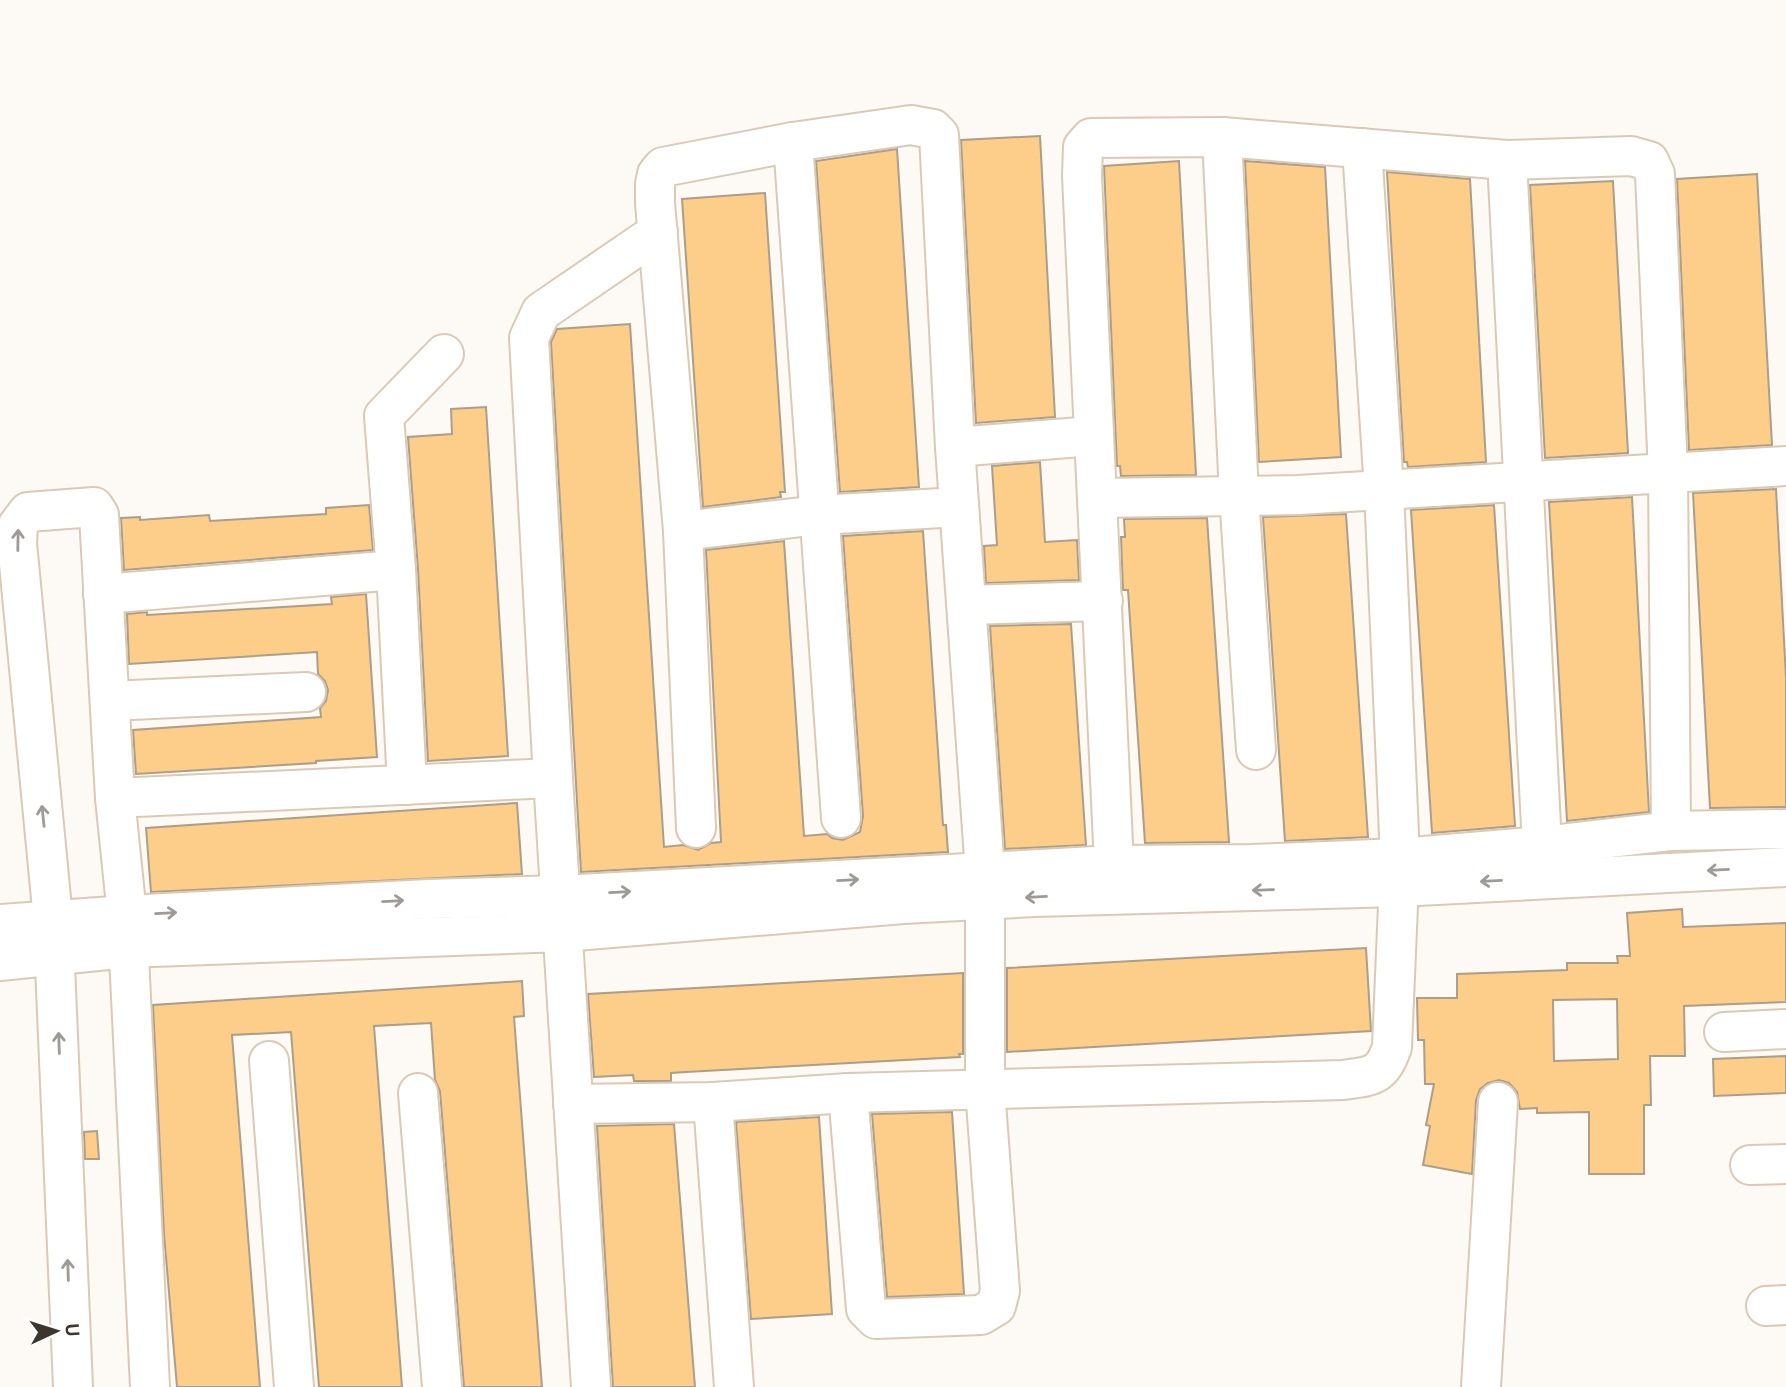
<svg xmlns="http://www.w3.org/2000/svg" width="1786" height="1387" font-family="Ubuntu,sans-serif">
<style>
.building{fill:#fdce89;stroke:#ac9e89;stroke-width:2;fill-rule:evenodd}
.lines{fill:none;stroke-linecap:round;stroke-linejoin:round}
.minor-casing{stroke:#dacab5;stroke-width:42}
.minor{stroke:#fff;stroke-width:38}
.oneway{stroke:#9e9a96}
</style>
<rect width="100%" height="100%" fill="#fdf9f5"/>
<!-- building -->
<g class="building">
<polygon points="1040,136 1055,417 976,423 961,140"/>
<polygon points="897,149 919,487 840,492 816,161"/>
<polygon points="1179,161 1196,475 1121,476 1120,466 1117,466 1104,166"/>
<polygon points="1245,161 1325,167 1341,457 1259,462"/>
<polygon points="1387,172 1470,179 1486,462 1408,467 1407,462 1404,462"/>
<polygon points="1757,174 1772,445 1689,450 1677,179"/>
<polygon points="1613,181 1628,453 1545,458 1530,185"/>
<polygon points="765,193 785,492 780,492 781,497 703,507 682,199"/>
<polygon points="630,324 664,847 683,845 698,850 711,843 721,842 706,550 784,541 804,836 827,834 832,838 843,840 860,832 863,816 843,536 923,531 943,825 946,825 948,852 581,872 551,342 557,329"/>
<polygon points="486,407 508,756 428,761 418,569 408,437 452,434 451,409"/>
<polygon points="1040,462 1045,542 1077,540 1079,580 986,583 984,546 997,545 992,466"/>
<polygon points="1776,489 1786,678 1786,807 1710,808 1693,493"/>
<polygon points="1632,497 1649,812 1567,821 1549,502"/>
<polygon points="369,505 373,550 124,570 121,518 140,517 140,520 209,515 210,521 326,514 326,508"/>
<polygon points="1494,505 1515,826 1432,833 1411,510"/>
<polygon points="1346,514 1368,837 1285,841 1263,517"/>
<polygon points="1207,518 1229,842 1145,843 1128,590 1123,590 1121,537 1125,537 1124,519"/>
<polygon points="366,594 377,757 316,761 316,763 136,774 133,730 321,717 320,708 326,701 328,690 325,681 318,674 317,652 129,664 127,614 147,612 147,615 332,604 331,597"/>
<polygon points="1071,624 1086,845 1005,849 990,626"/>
<polygon points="517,803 522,874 151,892 146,828"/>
<path d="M1682,909L1683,927L1786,923V1002L1684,1006L1685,1056H1650L1651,1105H1644V1174H1589V1112L1537,1113V1108L1520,1109L1517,1092L1509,1083L1499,1080L1488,1083L1480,1089L1476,1100L1472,1174L1423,1165L1430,1126L1426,1125L1434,1084H1425L1424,1040H1418L1417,998H1457V974L1567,970V963H1618L1617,956H1630L1627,913ZM1617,999L1618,1059L1554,1061L1553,1000Z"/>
<polygon points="1366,948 1371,1031 1007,1052 1007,968"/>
<polygon points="963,973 963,1054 959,1054 960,1057 686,1072 671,1073 671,1081 634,1081 633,1075 594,1077 588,994"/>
<polygon points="522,981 524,1016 514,1017 542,1387 464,1387 440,1091 435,1080 431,1023 374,1026 402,1387 319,1387 291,1032 232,1035 260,1387 177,1387 164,1234 153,1005"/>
<polygon points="1786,1056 1786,1093 1714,1096 1713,1059"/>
<polygon points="952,1112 964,1294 887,1297 872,1114"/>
<polygon points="819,1117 832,1314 751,1319 736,1122"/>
<polygon points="674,1124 695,1387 613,1387 597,1126"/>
<polygon points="97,1131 99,1159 85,1159 84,1132"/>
</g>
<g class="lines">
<!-- minor casing -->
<g class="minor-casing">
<g id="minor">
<polyline points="1222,137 1239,495 1256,750"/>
<polyline points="793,142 841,818"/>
<polyline points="1507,160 1542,846"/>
<polyline points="955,447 1093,436"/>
<polyline points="1097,498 1298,495 1786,466"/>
<polyline points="683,531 819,515 959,507"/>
<polyline points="103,594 396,570"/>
<polyline points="967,605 1103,601"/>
<polyline points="110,701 306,692"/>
<polyline points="407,785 396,570 384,416 444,354"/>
<polyline points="115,798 553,778"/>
<polyline points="696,828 683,531 655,203 655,184 657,174 663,167 793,142 911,125 933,129 939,135 955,447 985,872 985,1089 1000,1291 996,1306 981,1315 876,1319 866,1309 848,1093"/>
<polyline points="1114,865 1082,176 1083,147 1091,138 1222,137 1507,160 1631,156 1649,161 1655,174 1668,473 1671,831"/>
<polyline points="0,924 127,915 429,899 561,895 1114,865 1251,864 1400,858 1542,846 1671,831 1786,829"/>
<polyline points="0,961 127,948 563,932 903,904 1034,897 1398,887 1786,867"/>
<polyline points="1724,1032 1786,1029"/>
<polyline points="269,1061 294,1387"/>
<polyline points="418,1093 442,1387"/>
<polyline points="713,1102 734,1387"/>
<path d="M573,1104L713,1102L848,1093L1343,1080C1372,1076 1382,1077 1392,1047L1400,858L1384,490L1362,148"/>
<polyline points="1750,1165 1786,1164"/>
<polyline points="1766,1306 1786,1305"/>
<polyline points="73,1387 53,919 17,543 18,525 28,512 94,507 99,515 115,798 127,915 150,1387"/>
<polyline points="591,1387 553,778 529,338 541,312 658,232"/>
<polyline points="1481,1387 1498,1102"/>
</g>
</g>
<!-- minor -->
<use href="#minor" class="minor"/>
</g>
<!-- one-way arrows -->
<defs><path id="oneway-shaft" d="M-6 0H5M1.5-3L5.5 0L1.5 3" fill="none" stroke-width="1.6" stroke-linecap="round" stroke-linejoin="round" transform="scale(1.75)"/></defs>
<g class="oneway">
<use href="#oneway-shaft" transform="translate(18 540) rotate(-89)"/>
<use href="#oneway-shaft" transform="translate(43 816) rotate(-96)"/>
<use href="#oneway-shaft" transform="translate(1718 870) rotate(177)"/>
<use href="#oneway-shaft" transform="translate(848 880) rotate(-3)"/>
<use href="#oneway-shaft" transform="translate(1491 881) rotate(177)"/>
<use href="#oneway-shaft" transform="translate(1263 890) rotate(178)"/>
<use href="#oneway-shaft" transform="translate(620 892) rotate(-3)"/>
<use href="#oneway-shaft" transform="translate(1036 897) rotate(177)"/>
<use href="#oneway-shaft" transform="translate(393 901) rotate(-3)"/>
<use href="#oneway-shaft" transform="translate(166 913) rotate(-3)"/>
<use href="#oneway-shaft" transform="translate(59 1043) rotate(-92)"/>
<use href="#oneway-shaft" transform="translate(68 1270) rotate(-92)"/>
</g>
<!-- north arrow -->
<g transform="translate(56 1331) rotate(86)" stroke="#ffffff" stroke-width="5" paint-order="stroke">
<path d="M0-5L12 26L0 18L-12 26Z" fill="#3c362e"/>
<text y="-10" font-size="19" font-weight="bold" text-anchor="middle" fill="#3c362e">U</text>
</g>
</svg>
